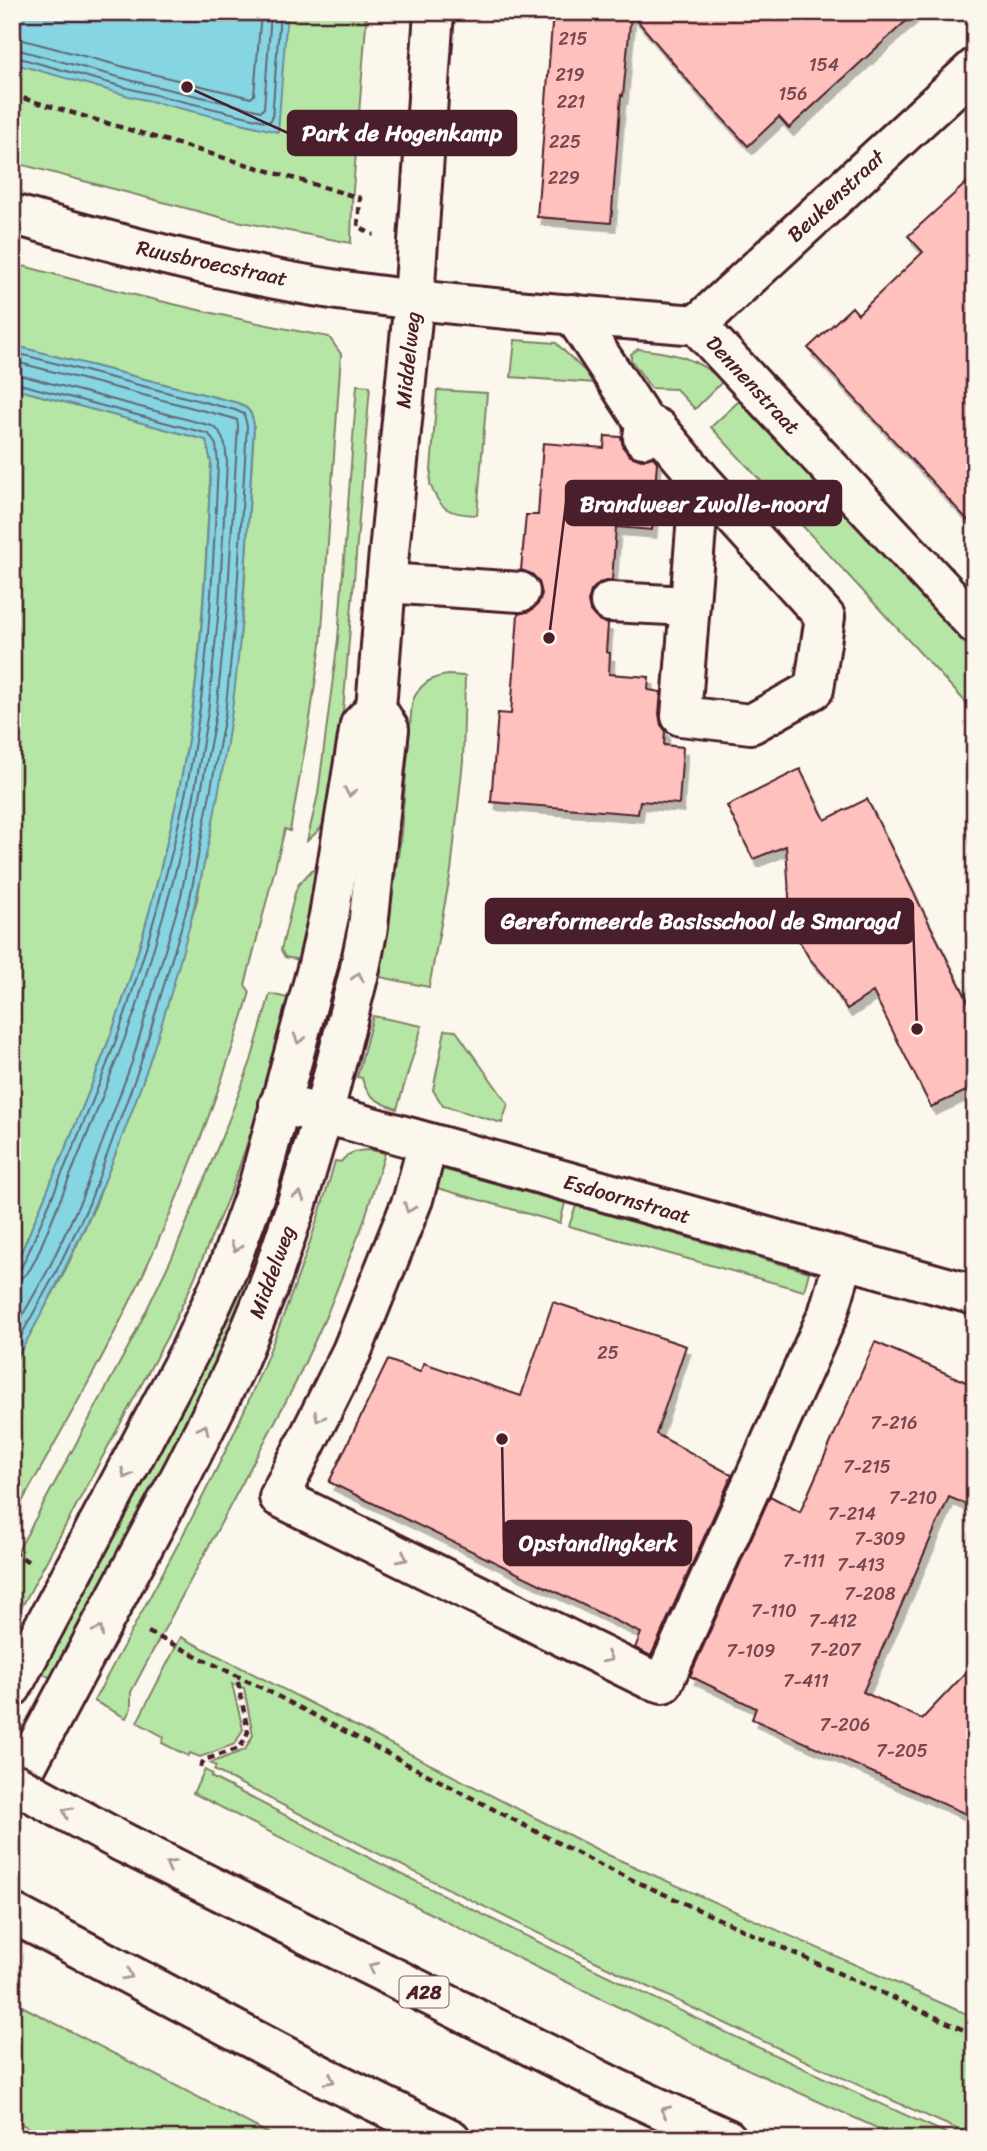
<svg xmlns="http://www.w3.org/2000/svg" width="987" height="2151" font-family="Sriracha,sans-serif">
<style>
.green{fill:#b6e6a5;stroke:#808268;stroke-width:2}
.water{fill:#86d5e2;stroke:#6e8c99;stroke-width:2}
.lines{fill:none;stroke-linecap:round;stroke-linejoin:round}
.shore{stroke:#626874;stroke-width:2}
.building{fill:#fec1bd;stroke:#4a1f2b;stroke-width:2;filter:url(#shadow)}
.minor-casing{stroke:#4a1f2b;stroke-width:44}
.major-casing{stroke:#4a1f2b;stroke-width:44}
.highway-casing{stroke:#4a1f2b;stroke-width:44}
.path{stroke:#4a1f2b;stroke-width:4.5;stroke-dasharray:7 5;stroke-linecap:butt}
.minor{stroke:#fbf7ec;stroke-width:38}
.major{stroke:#fbf7ec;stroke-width:38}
.highway{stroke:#fbf7ec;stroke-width:38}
.highway-bridge-casing{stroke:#4a1f2b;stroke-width:44;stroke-linecap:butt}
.highway-bridge{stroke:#fbf7ec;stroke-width:38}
.oneway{stroke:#ab9695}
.labels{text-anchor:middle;stroke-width:7;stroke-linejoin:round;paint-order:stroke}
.number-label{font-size:18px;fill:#774850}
.shield{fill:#fbf7ec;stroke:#7f6065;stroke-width:2}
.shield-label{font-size:19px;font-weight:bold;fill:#4a1f2b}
.street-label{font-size:21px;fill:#4a1f2b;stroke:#fbf7ec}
.leader{fill:none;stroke:#4a1f2b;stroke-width:2.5}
.callout-dot{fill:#4a1f2b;stroke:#fbf7ec;stroke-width:2.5}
.callout{fill:#4a1f2b;stroke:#4a1f2b;stroke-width:2.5}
.callout-label{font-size:23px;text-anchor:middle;font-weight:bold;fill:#fff}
</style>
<defs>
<filter id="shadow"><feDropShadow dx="4.5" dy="8" stdDeviation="0" flood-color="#0004"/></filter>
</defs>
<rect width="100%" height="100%" fill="#fbf7ec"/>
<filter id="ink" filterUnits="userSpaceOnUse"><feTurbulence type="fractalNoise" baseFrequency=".0143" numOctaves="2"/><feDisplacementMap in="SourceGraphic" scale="14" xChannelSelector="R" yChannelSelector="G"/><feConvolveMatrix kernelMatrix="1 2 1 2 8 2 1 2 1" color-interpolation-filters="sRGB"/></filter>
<g filter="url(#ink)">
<!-- green -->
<g class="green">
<polygon points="12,12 367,12 352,203 351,243 227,219 12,162"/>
<path d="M12,263C117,292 222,317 329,337L341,354L321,644L309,725L290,831L285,829L245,985L250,992C220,1092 183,1190 138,1285C100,1365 55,1442 12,1520V1366L62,1277L95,1206L147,1067L197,900L231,716L243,610L254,426C252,413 250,409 238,403L12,345Z"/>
<polygon points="515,340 556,343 597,383 511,377"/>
<path d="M638,349C674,353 695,357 723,381L695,409L676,389L651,388L631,360V354Z"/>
<polygon points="357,385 370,386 340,748 325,822 319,830 307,841 318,794 338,639"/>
<path d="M12,388L206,440L211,462C205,575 201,688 177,799C162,867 144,936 122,1003C94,1086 57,1167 23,1248L12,1269Z"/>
<path d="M437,390L487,393L477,515C450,514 440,511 430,484Z"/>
<polygon points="739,401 975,654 975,708 973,710 711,427"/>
<path d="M448,675L465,676L463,761L451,871L429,987L380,977L400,844L412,703C418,685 430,677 448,675Z"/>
<polygon points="312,870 319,873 301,960 285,957 281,950 295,893 298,885"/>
<polygon points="270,994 292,999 252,1129 232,1188 191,1286 167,1337 12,1625 12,1562 131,1342 176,1249 228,1122 251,1061"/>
<path d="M373,1016L422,1026L397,1109C380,1103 366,1097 362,1078L357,1077Z"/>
<polygon points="445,1030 456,1031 508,1104 502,1123 443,1106 433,1090"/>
<path d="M370,1150L385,1153L363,1224L327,1314L295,1384L131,1692V1708L126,1718L94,1701C146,1602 203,1504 248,1402C282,1324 312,1243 335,1161L341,1162C347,1153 359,1150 370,1150Z"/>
<polygon points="438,1168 565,1203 560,1223 434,1187"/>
<polygon points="278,1188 282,1192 283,1197 225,1347 55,1680 39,1672 275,1189"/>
<polygon points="576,1206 809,1272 804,1291 569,1226"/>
<path d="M181,1637L606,1854L975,2018V2137C717,2024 465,1899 214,1770L216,1766L210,1763L245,1750L253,1735L244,1688L232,1684L243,1729L235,1744L200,1757L190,1753L188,1756L162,1743L164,1737L137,1722Z"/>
<path d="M205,1770L212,1774L211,1777C457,1904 706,2027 959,2139H901L721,2057L534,1966L193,1793Z"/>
<polygon points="12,2001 279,2139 47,2139 12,2118"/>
</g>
<!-- water -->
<g class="water">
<polygon points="12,12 287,12 278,132 129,96 12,63"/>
<path d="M12,345L238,403C250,409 252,413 254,426C247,523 245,620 231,716C199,938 127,1173 12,1366V1269L23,1248C57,1167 94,1086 122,1003C144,936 162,867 177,799C201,689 206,575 211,462L206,440L12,388Z"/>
</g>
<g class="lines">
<!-- shore -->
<g class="shore">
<polyline points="12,37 136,70 251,98 254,95 261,12"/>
<polyline points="12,48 133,81 261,111 264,108 271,12"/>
<polyline points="12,56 131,89 269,122 272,119 280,12"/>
<polyline points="12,352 235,410 244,414 247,426 236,609 225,715 190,898 140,1065 89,1204 55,1274 12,1352"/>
<polyline points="12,361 232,418 237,420 238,426 227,609 216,713 181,896 132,1062 81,1200 48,1270 12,1334"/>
<path d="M12,373L212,426L219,431L225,444L227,463L225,499L219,608L208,712L193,801L172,885L136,1009L96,1113L37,1256C31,1268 27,1279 12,1280"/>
<path d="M12,382L209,434L216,445L218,463C213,575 208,690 184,800C169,869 150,938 128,1005C101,1088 63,1170 29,1251L21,1268L12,1271"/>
</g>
</g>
<!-- building -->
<g class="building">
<polygon points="553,12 916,12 789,128 779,117 748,146 695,89 631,13 623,96 621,95 611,223 537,217"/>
<polygon points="975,175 975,528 808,348 852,307 858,314 923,252 908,236"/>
<polygon points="605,436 621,437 623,447 630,456 641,460 653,457 657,462 652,530 616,527 612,580 599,583 591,591 588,602 590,611 598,620 608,624 606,652 610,653 609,674 649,677 648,690 661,692 659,714 661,725 665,730 664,745 683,747 679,804 640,801 638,814 491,802 498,713 511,714 518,614 530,611 538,604 542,594 539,582 532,574 521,570 526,515 538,515 543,443 604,448"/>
<polygon points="800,769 825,820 867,799 975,1015 975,1087 931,1107 873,992 847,1009 826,977 809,958 797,937 790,913 786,846 753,859 727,806"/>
<polygon points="553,1302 686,1346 656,1434 732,1475 651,1656 635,1648 641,1633 329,1482 388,1360 420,1372 424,1363 521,1396"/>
<polygon points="875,1342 975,1386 975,1508 949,1497 863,1692 922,1719 975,1663 975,1818 752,1719 756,1708 690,1676 770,1496 800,1512"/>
</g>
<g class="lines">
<!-- minor casing -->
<g class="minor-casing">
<g id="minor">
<path d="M12,214C119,245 228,273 338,290C457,307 578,315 697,325L975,624"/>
<polyline points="573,314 645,423 643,438"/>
<polyline points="697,325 975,68"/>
<polyline points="645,423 658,429 700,479 825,617 814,689 751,724 681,716 700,479"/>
<polyline points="386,583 520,592"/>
<polyline points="610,602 689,606"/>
<polyline points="279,1104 347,1120 975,1295"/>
<polyline points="428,1143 413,1199 352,1351 279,1497 647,1678 663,1683 828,1314 844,1260"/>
</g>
</g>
<!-- major casing -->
<g class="major-casing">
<g id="major">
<polyline points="12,1687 191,1349 228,1268 259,1183 318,965 329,916 360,725 376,708"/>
<polyline points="12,1793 184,1470 234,1370 268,1288 297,1203 323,1115 359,973 368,927 389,729 376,708 386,583 414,299 434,12"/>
</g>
</g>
<!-- highway casing -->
<g class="highway-casing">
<g id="highway">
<polyline points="122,1842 615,2088 727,2139"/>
<polyline points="12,1913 319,2074 451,2139"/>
</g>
</g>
<!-- path -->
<g class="path">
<polyline points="12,95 360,198 358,227 374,235"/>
<polyline points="12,1551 29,1562"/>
<polyline points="148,1632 262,1688 602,1866 975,2035"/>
<polyline points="200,1767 204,1760 240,1748 248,1732 237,1677"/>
</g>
<!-- minor -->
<use href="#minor" class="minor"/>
<!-- major -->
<use href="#major" class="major"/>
<!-- highway -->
<use href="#highway" class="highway"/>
<!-- highway-bridge casing -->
<g class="highway-bridge-casing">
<polyline id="highway-bridge" points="12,1782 122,1842"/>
</g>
<!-- highway-bridge -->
<use href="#highway-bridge" class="highway-bridge"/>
</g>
<!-- one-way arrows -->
<defs><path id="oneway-chevron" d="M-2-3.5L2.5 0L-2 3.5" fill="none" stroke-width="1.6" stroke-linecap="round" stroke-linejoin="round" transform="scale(1.75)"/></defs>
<g class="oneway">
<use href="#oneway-chevron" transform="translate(350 792) rotate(100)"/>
<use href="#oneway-chevron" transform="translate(358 977) rotate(-78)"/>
<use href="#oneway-chevron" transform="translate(299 1039) rotate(107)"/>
<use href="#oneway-chevron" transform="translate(299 1196) rotate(-73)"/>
<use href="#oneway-chevron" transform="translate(409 1208) rotate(111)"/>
<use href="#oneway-chevron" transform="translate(236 1247) rotate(110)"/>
<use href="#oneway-chevron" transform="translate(319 1417) rotate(117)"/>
<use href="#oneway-chevron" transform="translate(204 1429) rotate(-64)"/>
<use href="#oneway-chevron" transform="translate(126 1474) rotate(118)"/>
<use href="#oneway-chevron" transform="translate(403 1558) rotate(26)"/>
<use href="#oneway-chevron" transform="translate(99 1631) rotate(-62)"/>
<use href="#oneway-chevron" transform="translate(608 1658) rotate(26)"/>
<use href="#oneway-chevron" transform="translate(67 1812) rotate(-152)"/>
<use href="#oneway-chevron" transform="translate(170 1865) rotate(-153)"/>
<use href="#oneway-chevron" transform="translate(373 1967) rotate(-153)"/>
<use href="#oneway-chevron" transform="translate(128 1975) rotate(28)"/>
<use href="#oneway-chevron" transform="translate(330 2080) rotate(26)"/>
<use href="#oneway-chevron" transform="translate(665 2111) rotate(-156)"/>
</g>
</g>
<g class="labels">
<!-- number labels -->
<g class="number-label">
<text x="573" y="45">215</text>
<text x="824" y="71">154</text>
<text x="570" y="81">219</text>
<text x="793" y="100">156</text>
<text x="571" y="108">221</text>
<text x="565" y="148">225</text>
<text x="564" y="184">229</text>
<text x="608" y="1359">25</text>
<text x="894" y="1429">7-216</text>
<text x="867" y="1473">7-215</text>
<text x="913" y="1504">7-210</text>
<text x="852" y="1520">7-214</text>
<text x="880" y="1545">7-309</text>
<text x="804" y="1567">7-111</text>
<text x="861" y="1571">7-413</text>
<text x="870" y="1600">7-208</text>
<text x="774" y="1617">7-110</text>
<text x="833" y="1627">7-412</text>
<text x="835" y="1656">7-207</text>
<text x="751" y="1657">7-109</text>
<text x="806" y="1687">7-411</text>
<text x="845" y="1731">7-206</text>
<text x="902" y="1757">7-205</text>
</g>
<!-- shield labels -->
<rect class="shield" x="399.5" y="1976.5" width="49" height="31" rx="5"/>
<g class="shield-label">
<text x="424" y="1999">A28</text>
</g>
<!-- street labels -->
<g class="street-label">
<text transform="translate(836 196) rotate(-43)" y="7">Beukenstraat</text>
<text transform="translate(212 263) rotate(12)" y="7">Ruusbroecstraat</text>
<text transform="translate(408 360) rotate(-84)" y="7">Middelweg</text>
<text transform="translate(753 385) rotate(47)" y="7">Dennenstraat</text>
<text transform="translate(627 1199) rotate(16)" y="7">Esdoornstraat</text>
<text transform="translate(272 1272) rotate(-70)" y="7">Middelweg</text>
</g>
</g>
<!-- callouts -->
<path class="leader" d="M187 87L288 133M549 638L566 503M917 1029L913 921M502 1439L504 1543"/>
<g class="callout-dot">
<circle cx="187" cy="87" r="7"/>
<circle cx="549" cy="638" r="7"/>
<circle cx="917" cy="1029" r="7"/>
<circle cx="502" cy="1439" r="7"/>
</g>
<g class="callout">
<rect x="288" y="111" width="228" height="44" rx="7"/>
<rect x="566" y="481" width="275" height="44" rx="7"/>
<rect x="486" y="899" width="427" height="44" rx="7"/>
<rect x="504" y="1521" width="187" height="44" rx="7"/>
</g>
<g class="callout-label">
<text x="402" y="141">Park de Hogenkamp</text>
<text x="704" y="512">Brandweer Zwolle-noord</text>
<text x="700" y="929">Gereformeerde Basisschool de Smaragd</text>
<text x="598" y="1551">Opstandingkerk</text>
</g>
<!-- margin -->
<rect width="987" height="2151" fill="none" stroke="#fbf7ec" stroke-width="42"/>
<rect x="21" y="21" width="945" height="2109" fill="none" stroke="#4a1f2b" stroke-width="2.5" filter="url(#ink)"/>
</svg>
